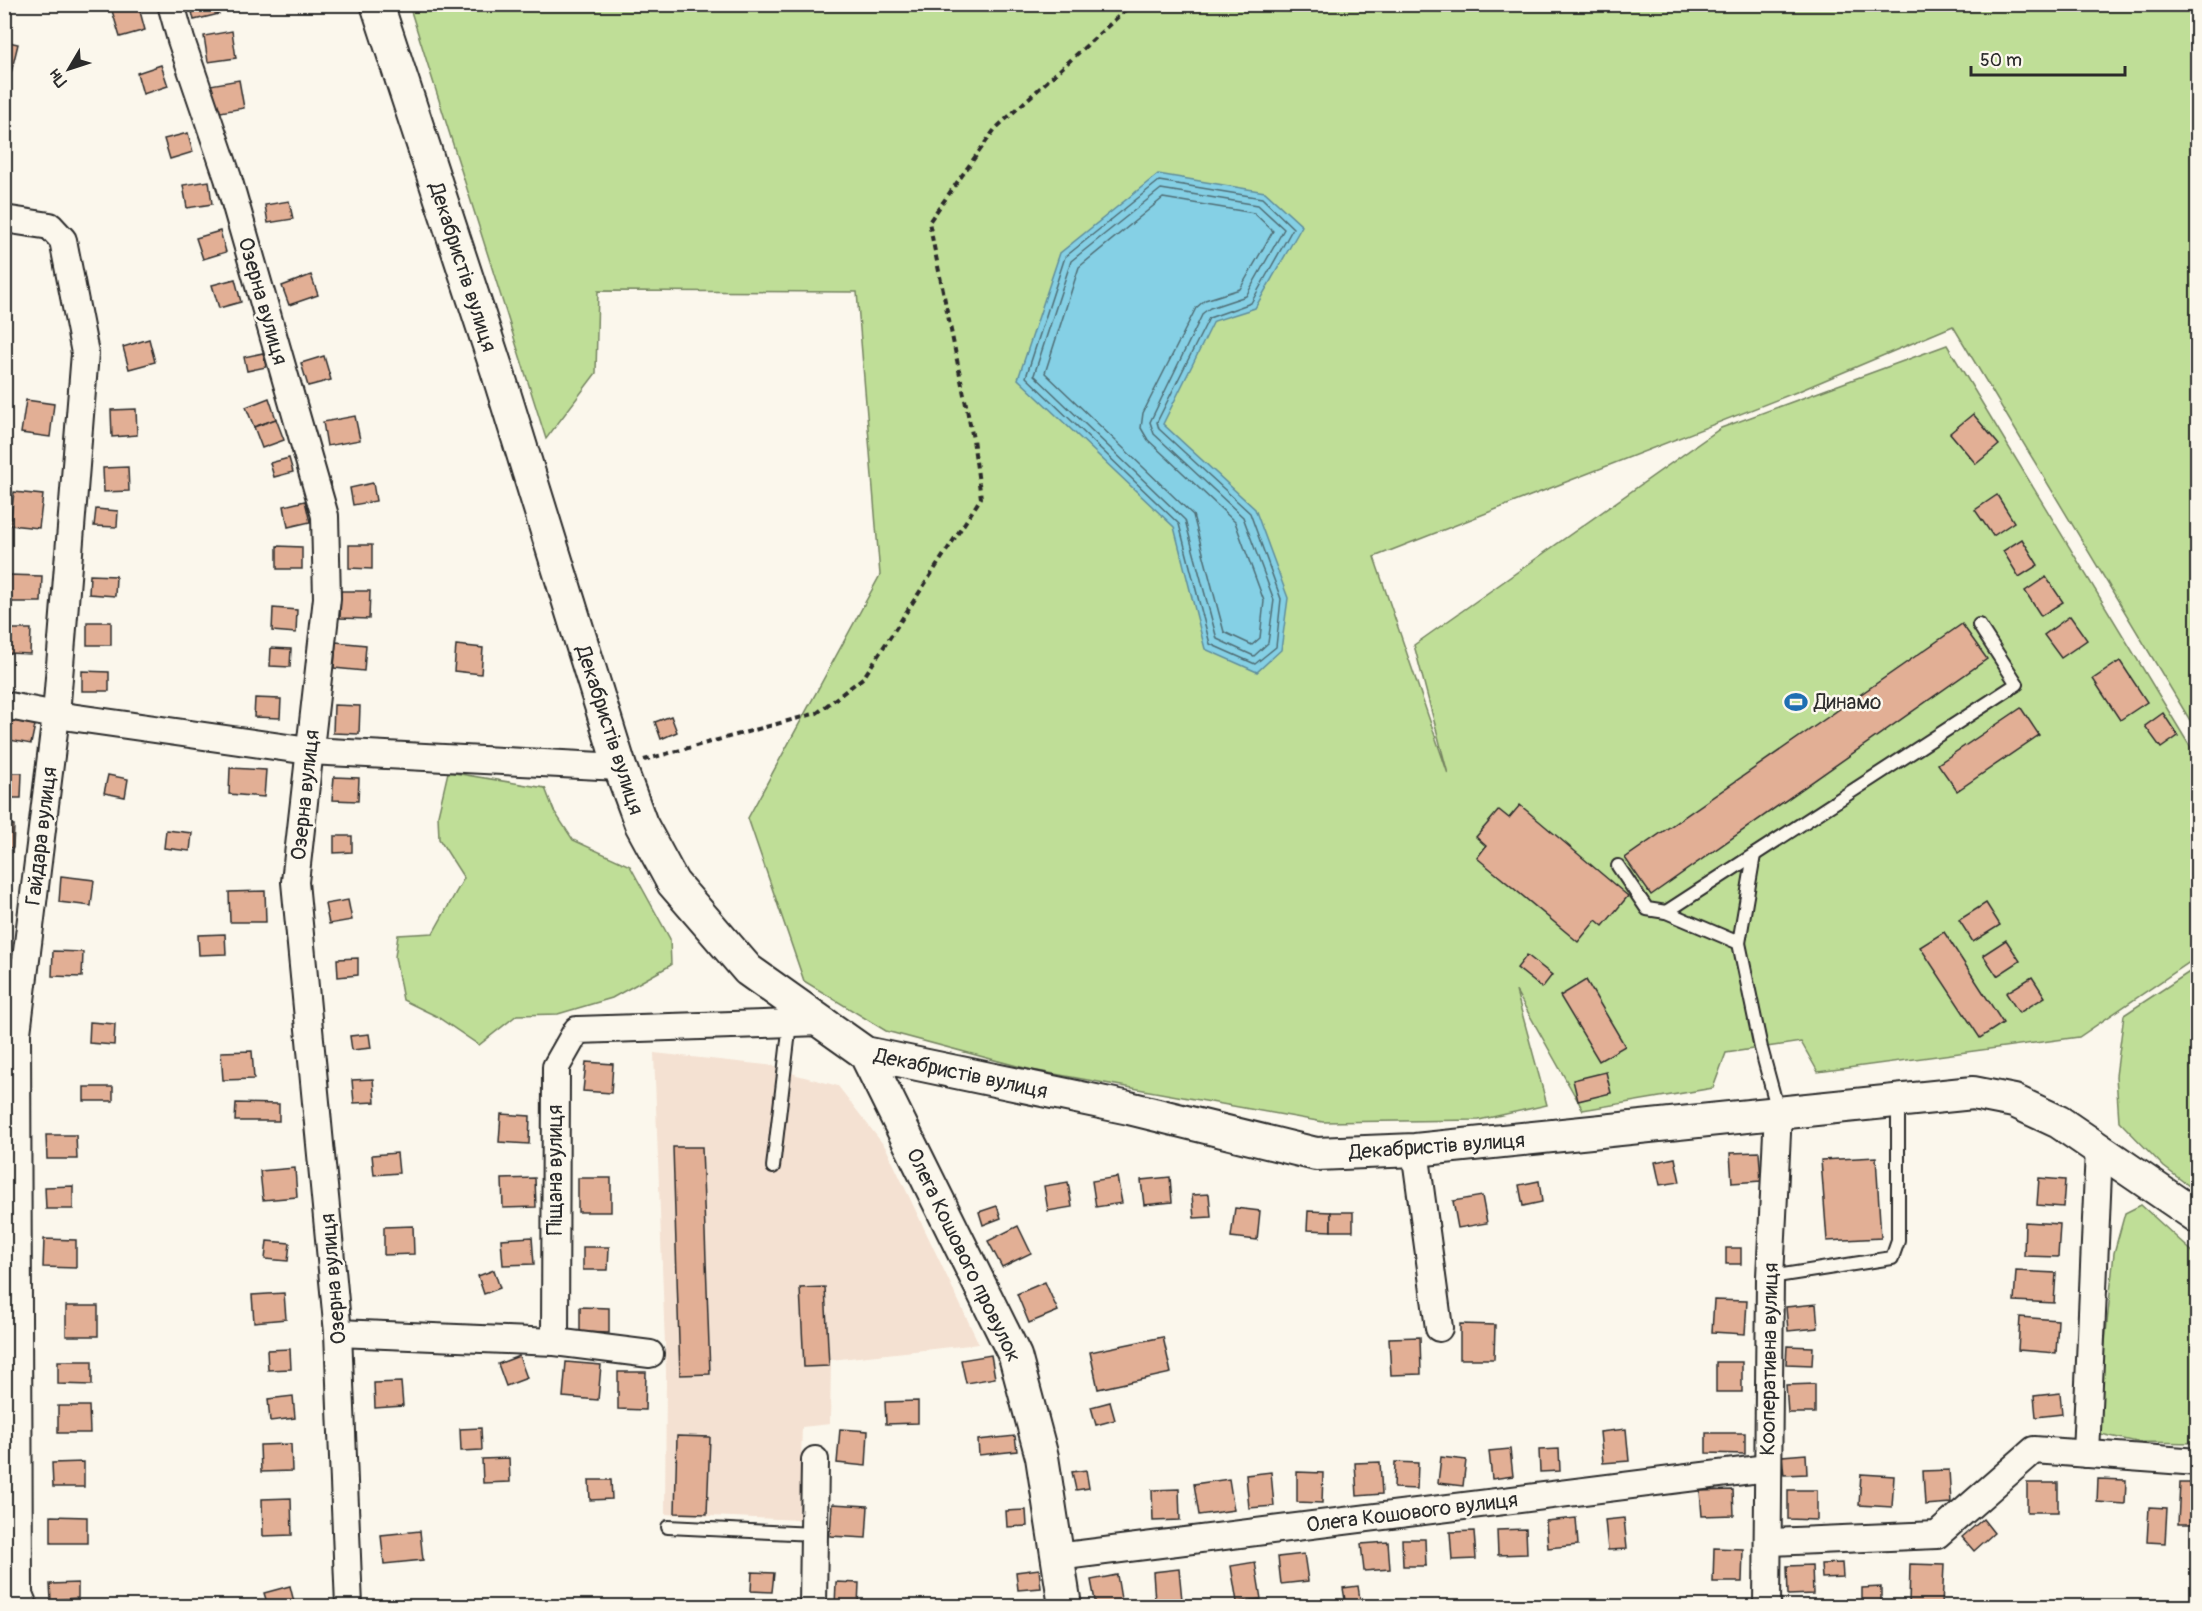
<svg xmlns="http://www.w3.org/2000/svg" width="2202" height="1611" font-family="Pangolin,sans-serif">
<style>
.built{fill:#f4e1d2}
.green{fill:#bfde97;stroke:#758461;stroke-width:1.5}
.water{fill:#85d0e5;stroke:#618e9b;stroke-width:1.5}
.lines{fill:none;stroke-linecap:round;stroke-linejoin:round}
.shore{stroke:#4f6d75;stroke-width:1.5}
.building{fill:#e2af95;stroke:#2b2b2b;stroke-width:1.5}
.service-casing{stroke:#2b2b2b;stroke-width:16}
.minor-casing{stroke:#2b2b2b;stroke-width:30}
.tertiary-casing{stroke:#2b2b2b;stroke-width:36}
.path{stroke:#2b2b2b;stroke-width:4;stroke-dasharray:6 4.5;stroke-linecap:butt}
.service{stroke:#fbf7ec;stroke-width:12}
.minor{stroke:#fbf7ec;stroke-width:26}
.tertiary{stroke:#fbf7ec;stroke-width:32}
.labels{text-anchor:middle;stroke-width:5;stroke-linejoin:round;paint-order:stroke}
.street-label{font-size:21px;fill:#2b2b2b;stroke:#fbf7ec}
.poi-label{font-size:21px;fill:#2b2b2b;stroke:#fbf7ec;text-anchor:start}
</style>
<rect width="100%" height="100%" fill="#fbf7ec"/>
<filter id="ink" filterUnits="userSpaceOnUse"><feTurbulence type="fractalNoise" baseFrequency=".0167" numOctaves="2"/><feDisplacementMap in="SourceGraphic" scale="12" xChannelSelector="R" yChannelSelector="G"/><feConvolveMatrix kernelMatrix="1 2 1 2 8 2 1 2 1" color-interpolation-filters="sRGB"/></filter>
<g filter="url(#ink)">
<!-- built -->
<polygon class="built" points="654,1053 775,1066 797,1075 838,1086 886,1148 979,1344 831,1360 830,1424 802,1427 799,1520 665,1514 666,1372"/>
<!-- green -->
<g class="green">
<polygon points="409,5 2197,5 2197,732 1953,326 1799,391 1374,557 1448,774 1414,645 1721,428 1947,345 2197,758 2197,957 2079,1037 1818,1072 1801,1042 1726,1053 1713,1088 1583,1110 1516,991 1547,1105 1479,1120 1323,1122 1032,1070 886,1031 804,981 748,818 880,575 857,292 598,291 596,373 546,439"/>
<polygon points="448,772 545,788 554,811 573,840 630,866 670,939 671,965 612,998 558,1014 517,1015 479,1045 436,1016 403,1000 395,957 398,935 433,933 464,878 439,839 438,815"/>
<polygon points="2197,967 2197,1192 2164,1167 2119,1121 2116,1076 2124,1015"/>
<polygon points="2141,1205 2197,1256 2197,1443 2137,1442 2096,1433 2114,1253 2125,1213"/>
</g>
<!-- water -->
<polygon class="water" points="1158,174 1265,192 1302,226 1255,308 1214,321 1163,424 1255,509 1288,598 1281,650 1257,672 1205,649 1174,527 1018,379 1060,253"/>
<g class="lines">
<!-- shore -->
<g class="shore">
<polygon points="1159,181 1262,198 1293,228 1251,303 1209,318 1157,422 1159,429 1250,513 1281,599 1276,647 1255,664 1210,644 1179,524 1026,377 1065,257"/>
<polygon points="1161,189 1258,205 1284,229 1246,296 1210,308 1203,313 1150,422 1154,434 1243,517 1274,600 1268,643 1254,656 1217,639 1185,520 1034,375 1071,261"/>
<polygon points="1163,198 1254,213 1273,231 1240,289 1205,300 1196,308 1143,413 1141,428 1148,440 1235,522 1264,601 1260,638 1252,645 1224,632 1193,515 1045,373 1079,267"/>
</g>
</g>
<!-- building -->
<g class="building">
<polygon points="110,4 138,4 145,30 120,37"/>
<polygon points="190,4 217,4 219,14 194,20"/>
<polygon points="232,31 236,58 208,62 204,36"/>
<polygon points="4,41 18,44 11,73 4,72"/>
<polygon points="161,65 168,86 143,94 137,73"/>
<polygon points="239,80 244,108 215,113 210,85"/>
<polygon points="4,90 10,90 7,119 4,119"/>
<polygon points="188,133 193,152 170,159 164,139"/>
<polygon points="209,181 212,204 187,208 183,185"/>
<polygon points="289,201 293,219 268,223 265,205"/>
<polygon points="220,231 226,252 203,259 196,238"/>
<polygon points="311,275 318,295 289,305 282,286"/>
<polygon points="235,279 241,302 219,308 212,285"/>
<polygon points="149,339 155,362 129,369 123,347"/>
<polygon points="263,353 266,367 247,371 244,357"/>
<polygon points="324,356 331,380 308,386 301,363"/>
<polygon points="269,398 276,419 254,427 246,407"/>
<polygon points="26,400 54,404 50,437 21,433"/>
<polygon points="136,409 137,435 112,437 111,410"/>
<polygon points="1973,414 1999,445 1976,464 1950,433"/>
<polygon points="355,416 360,440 327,446 323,422"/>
<polygon points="276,419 284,440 262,448 254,427"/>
<polygon points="289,458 293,472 274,477 270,463"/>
<polygon points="128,467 129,491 104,492 103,468"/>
<polygon points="373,483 376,501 353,505 350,488"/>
<polygon points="14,492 43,495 39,528 10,525"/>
<polygon points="1997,495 2014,522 1993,536 1975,510"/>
<polygon points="305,501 310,522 288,527 284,506"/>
<polygon points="96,509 118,511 117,527 94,526"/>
<polygon points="2022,539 2038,565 2019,577 2003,551"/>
<polygon points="349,545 372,545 372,569 349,568"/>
<polygon points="277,546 302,547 302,569 277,569"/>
<polygon points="8,575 42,576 41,602 8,602"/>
<polygon points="90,575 116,576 115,596 89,594"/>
<polygon points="2046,577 2063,602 2041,616 2025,591"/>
<polygon points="341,591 370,591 369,619 340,618"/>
<polygon points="273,608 297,610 296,633 272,631"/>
<polygon points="2070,616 2087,640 2061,658 2044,635"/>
<rect x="87" y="622" width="24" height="23"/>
<polygon points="1962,624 1987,659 1651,895 1625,858"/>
<polygon points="9,629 31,629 30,654 8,653"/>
<polygon points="336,642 366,645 364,671 334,668"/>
<polygon points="456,645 483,648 481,674 454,671"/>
<polygon points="271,648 291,649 290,667 270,666"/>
<polygon points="2120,661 2147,702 2120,720 2093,679"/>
<polygon points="82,671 109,672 109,691 82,691"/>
<polygon points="255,698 281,699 280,718 254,717"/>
<polygon points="334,705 360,706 359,734 333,733"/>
<polygon points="2021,708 2039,735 1957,791 1938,764"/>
<polygon points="2163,713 2178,736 2161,748 2145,726"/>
<polygon points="671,716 677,732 661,739 655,722"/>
<polygon points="7,720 35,725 31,744 4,739"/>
<polygon points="230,768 266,770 264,797 229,794"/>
<polygon points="4,773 22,773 21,798 4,798"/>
<polygon points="108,775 128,779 125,797 104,793"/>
<polygon points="334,777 359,778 358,801 332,800"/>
<polygon points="1520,805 1628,896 1603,926 1596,920 1578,942 1477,858 1486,846 1476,837 1499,810 1509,818"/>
<polygon points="4,824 14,825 13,848 4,847"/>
<polygon points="166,830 192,833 190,851 164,848"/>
<polygon points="334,836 352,836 352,852 334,853"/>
<polygon points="61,876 94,880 91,906 59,902"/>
<rect x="4" y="880" width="6" height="22"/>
<polygon points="265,891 266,922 230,922 229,892"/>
<polygon points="348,900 352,920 329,924 325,904"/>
<polygon points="1986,903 2000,925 1973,942 1959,920"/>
<polygon points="1944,932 2003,1023 1980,1038 1920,947"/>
<polygon points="225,934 226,954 199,955 198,935"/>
<polygon points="2006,940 2020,961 1997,976 1983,955"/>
<polygon points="53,951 83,952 82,977 52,976"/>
<polygon points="1527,955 1552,975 1542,988 1517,968"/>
<polygon points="358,958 358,975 338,977 337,959"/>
<polygon points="2032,977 2045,997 2019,1013 2006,993"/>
<polygon points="1586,980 1625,1046 1599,1061 1560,996"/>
<polygon points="90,1022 115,1024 114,1045 89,1043"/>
<polygon points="369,1034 371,1048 352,1050 350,1036"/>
<polygon points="252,1051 254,1079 223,1080 221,1052"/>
<polygon points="586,1062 613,1064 611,1093 583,1091"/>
<polygon points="1606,1072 1611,1093 1578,1101 1573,1080"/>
<polygon points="373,1079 375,1102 354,1103 352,1080"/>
<rect x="84" y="1087" width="29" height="14"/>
<polygon points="236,1103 279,1104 279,1121 235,1121"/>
<polygon points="501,1114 530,1116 529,1144 499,1142"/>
<polygon points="46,1135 76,1135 77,1159 47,1159"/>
<polygon points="673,1147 702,1147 710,1374 680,1375"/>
<polygon points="1759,1152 1761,1181 1732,1183 1730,1153"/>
<polygon points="397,1153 399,1173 374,1175 372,1155"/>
<polygon points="1876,1157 1881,1238 1827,1241 1821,1160"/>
<polygon points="1675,1158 1680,1182 1660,1185 1655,1162"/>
<polygon points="295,1168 297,1197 263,1200 260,1171"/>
<polygon points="1117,1177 1122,1203 1096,1207 1092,1181"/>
<polygon points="1170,1177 1172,1202 1144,1205 1141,1180"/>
<polygon points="535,1178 536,1207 503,1208 502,1179"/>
<rect x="578" y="1178" width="33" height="34"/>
<polygon points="2039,1178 2065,1180 2063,1207 2037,1205"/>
<polygon points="1539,1181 1542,1202 1523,1206 1519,1185"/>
<polygon points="1068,1182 1072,1207 1048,1211 1044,1186"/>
<polygon points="73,1186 73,1209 46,1209 45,1187"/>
<polygon points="1209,1194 1211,1217 1194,1218 1192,1195"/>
<polygon points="1482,1196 1487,1223 1458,1228 1453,1201"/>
<polygon points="997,1206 1001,1218 983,1225 979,1212"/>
<polygon points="1235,1208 1260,1211 1257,1240 1231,1237"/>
<polygon points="1308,1211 1331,1212 1331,1231 1307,1230"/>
<rect x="1331" y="1212" width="22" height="19"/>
<polygon points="2025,1222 2060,1224 2058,1257 2024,1256"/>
<polygon points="413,1226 414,1254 384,1255 384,1227"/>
<polygon points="1018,1226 1031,1253 1002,1267 988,1241"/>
<polygon points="532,1237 534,1264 503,1265 501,1239"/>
<polygon points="44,1239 76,1240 76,1268 43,1267"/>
<polygon points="267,1241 290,1243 288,1261 265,1259"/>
<polygon points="583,1247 609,1247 608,1270 583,1270"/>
<rect x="1726" y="1248" width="15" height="16"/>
<polygon points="494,1270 500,1288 484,1294 478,1276"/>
<polygon points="2016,1271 2056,1273 2054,1303 2014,1301"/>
<polygon points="1045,1282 1058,1311 1029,1323 1017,1294"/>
<polygon points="825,1287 829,1366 804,1367 800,1288"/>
<polygon points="284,1293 286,1319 254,1322 252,1295"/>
<polygon points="1714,1300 1747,1301 1745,1334 1712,1332"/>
<polygon points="1816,1304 1818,1328 1788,1331 1786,1307"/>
<rect x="66" y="1306" width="32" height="30"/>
<polygon points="580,1307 609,1308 609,1333 580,1332"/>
<polygon points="2020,1317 2058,1320 2056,1353 2018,1350"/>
<polygon points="1460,1324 1495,1325 1494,1359 1460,1359"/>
<polygon points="1163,1337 1171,1373 1098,1389 1090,1352"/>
<polygon points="1420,1337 1421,1374 1391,1375 1389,1338"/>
<polygon points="1787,1346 1813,1347 1812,1365 1786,1364"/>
<polygon points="290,1349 291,1369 268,1370 267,1350"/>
<polygon points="991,1355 995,1378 966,1383 961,1360"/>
<polygon points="519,1356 527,1378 506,1386 498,1364"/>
<polygon points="58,1361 92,1361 92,1385 58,1384"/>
<polygon points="566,1362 601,1365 598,1400 563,1397"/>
<rect x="1716" y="1362" width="26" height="30"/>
<polygon points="618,1372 646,1372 645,1410 618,1409"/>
<polygon points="401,1382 403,1406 375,1408 374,1383"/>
<polygon points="1815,1384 1815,1413 1788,1413 1786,1385"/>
<polygon points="2060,1393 2062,1414 2036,1417 2034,1396"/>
<polygon points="293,1396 295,1418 270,1421 268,1399"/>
<polygon points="918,1401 918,1423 886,1424 885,1402"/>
<polygon points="1110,1402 1115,1420 1096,1425 1091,1407"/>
<polygon points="58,1406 89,1406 90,1433 58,1433"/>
<polygon points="481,1428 482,1450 461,1451 460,1429"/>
<polygon points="840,1429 868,1431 866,1466 837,1463"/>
<polygon points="1626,1429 1629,1461 1603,1463 1600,1432"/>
<polygon points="1706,1433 1745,1433 1745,1454 1706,1453"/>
<polygon points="677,1436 710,1437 707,1514 675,1513"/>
<polygon points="1015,1436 1017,1451 979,1455 978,1440"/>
<polygon points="291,1444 292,1471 261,1472 260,1445"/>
<polygon points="1510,1449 1513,1476 1492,1479 1489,1451"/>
<polygon points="1559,1449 1560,1471 1540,1472 1539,1450"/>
<polygon points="1806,1454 1807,1474 1784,1475 1782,1456"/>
<polygon points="1441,1457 1466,1460 1463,1486 1438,1483"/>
<polygon points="509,1458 510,1482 483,1483 482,1459"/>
<polygon points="84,1462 84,1487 53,1487 52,1463"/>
<polygon points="1380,1462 1382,1494 1357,1496 1355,1463"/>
<polygon points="1395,1462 1418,1463 1417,1489 1394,1488"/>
<polygon points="1086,1470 1089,1488 1076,1490 1072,1472"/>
<polygon points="1949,1470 1951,1503 1925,1505 1923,1471"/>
<polygon points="1271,1472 1274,1506 1249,1508 1246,1475"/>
<polygon points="1297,1472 1323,1473 1322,1503 1297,1502"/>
<polygon points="1861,1474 1894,1476 1892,1507 1859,1505"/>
<polygon points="1229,1479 1234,1510 1199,1515 1194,1484"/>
<polygon points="2098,1479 2126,1480 2125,1504 2097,1502"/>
<polygon points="589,1480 611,1480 612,1499 590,1500"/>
<rect x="2027" y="1483" width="31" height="29"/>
<polygon points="2180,1483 2198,1483 2198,1524 2178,1524"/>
<polygon points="1179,1489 1180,1520 1153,1521 1152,1490"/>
<polygon points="1733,1490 1734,1515 1702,1516 1700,1491"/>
<polygon points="1788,1490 1817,1490 1817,1520 1788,1519"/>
<polygon points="291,1498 292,1535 263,1536 262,1499"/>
<polygon points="832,1504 868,1506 866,1538 830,1536"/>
<polygon points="2149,1507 2167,1508 2165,1543 2147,1542"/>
<polygon points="1026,1510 1027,1526 1007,1527 1006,1511"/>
<polygon points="51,1516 87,1517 87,1543 51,1543"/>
<polygon points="1576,1518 1578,1545 1548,1548 1546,1521"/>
<polygon points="1624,1518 1627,1549 1608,1550 1605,1520"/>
<polygon points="1983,1519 1994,1533 1974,1551 1962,1537"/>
<polygon points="1526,1529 1527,1554 1498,1555 1497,1530"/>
<polygon points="420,1531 423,1560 384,1564 381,1535"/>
<polygon points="1474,1531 1476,1559 1452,1560 1450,1532"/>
<polygon points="1402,1539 1425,1539 1426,1566 1403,1566"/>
<polygon points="1388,1542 1390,1569 1364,1571 1361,1544"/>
<polygon points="1714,1548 1743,1549 1742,1582 1713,1582"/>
<polygon points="1304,1554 1308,1581 1281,1584 1278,1557"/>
<polygon points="1255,1562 1261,1599 1237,1602 1231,1566"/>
<polygon points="1842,1563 1843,1577 1822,1578 1821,1564"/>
<polygon points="1910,1564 1944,1565 1942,1606 1909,1606"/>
<polygon points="1812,1565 1813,1594 1788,1595 1787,1566"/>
<polygon points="1039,1569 1041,1588 1018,1590 1016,1572"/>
<polygon points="1179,1569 1182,1600 1155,1602 1153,1572"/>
<polygon points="752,1572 774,1573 772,1592 751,1591"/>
<polygon points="1117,1575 1122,1605 1096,1606 1091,1580"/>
<polygon points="836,1582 859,1583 858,1606 835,1606"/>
<polygon points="78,1583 78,1598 51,1600 50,1584"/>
<polygon points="290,1586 295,1606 268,1606 264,1593"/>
<polygon points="1358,1586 1361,1606 1346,1606 1343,1588"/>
<polygon points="1881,1587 1881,1606 1862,1606 1862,1588"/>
</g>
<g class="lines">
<!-- service casing -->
<g class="service-casing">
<g id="service">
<polyline points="1618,866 1647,909 1666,912 1739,943 1754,855"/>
<polyline points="1666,912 2017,684 1979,625"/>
<polyline points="1739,943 1761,1048 1778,1111"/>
<polyline points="773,1167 790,1023"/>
<polyline points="1770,1277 1892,1258 1898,1241 1898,1102"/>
<polyline points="668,1527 814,1534"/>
</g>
</g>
<!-- minor casing -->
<g class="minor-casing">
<g id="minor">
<polyline points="171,4 181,40 228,178 325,516 327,598 295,882 338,1333 349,1606"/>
<polyline points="4,219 50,226 63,240 85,353 56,715 17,1033 19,1594 24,1606"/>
<polyline points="4,705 56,715 309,751 620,767"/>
<polyline points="1415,1150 1439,1328"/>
<polyline points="338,1333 555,1342 556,1067 577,1030 821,1022"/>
<polyline points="555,1342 650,1354"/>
<polyline points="2086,1454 2099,1149"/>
<polyline points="1769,1542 1937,1535 2034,1450 2198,1462"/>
<polyline points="1057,1557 1767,1468"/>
<polyline points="813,1606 815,1460"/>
<polyline points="1767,1606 1770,1277 1778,1112"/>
</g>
</g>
<!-- tertiary casing -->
<g class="tertiary-casing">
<g id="tertiary">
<polyline points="377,4 497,370 620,767 641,824 673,883 748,970 865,1053 1129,1108 1316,1154 1415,1150 1973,1093 2014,1101 2059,1122 2198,1217"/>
<polyline points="865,1053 1015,1356 1042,1457 1065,1606"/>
</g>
</g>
<!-- path -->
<polyline class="path" points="644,760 817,713 864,677 981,498 973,439 929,222 995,129 1132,4"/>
<!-- service -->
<use href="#service" class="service"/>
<!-- minor -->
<use href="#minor" class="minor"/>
<!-- tertiary -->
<use href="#tertiary" class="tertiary"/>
</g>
</g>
<!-- icons -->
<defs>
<g id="stadium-bare" transform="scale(1.8)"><path d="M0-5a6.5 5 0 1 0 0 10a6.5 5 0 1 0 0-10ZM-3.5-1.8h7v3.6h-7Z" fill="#1f6fb2" stroke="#fbf7ec" stroke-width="2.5" paint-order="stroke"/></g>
</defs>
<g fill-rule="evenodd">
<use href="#stadium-bare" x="1796" y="702"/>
</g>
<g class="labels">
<!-- street labels -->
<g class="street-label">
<text transform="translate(463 267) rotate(72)" y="7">Декабристів вулиця</text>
<text transform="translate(263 301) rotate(74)" y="7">Озерна вулиця</text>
<text transform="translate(610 730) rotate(72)" y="7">Декабристів вулиця</text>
<text transform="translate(305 795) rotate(-84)" y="7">Озерна вулиця</text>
<text transform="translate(41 836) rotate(-83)" y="7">Гайдара вулиця</text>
<text transform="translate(961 1073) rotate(12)" y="7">Декабристів вулиця</text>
<text transform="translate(1437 1146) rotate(-4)" y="7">Декабристів вулиця</text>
<text transform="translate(555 1170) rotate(-90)" y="7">Піщана вулиця</text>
<text transform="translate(964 1255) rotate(64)" y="7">Олега Кошового провулок</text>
<text transform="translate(333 1279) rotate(-95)" y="7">Озерна вулиця</text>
<text transform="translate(1769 1359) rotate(-89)" y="7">Кооперативна вулиця</text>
<text transform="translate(1412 1512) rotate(-7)" y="7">Олега Кошового вулиця</text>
</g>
<!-- poi labels -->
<g class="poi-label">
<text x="1814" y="709">Динамо</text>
</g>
</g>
<!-- margin -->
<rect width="2202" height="1611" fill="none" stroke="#fbf7ec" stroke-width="24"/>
<rect x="12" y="12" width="2178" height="1587" fill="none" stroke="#2b2b2b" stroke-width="2" filter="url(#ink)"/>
<!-- north arrow -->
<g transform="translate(69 69) rotate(231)" stroke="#fbf7ec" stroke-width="4.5" paint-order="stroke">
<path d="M0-4.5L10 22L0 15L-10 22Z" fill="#2b2b2b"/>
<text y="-9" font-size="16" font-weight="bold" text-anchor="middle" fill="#2b2b2b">Пн</text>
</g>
<!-- scale -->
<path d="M1971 66v9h154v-9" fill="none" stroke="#2b2b2b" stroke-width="3"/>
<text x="1980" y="66" font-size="18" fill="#2b2b2b" stroke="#fbf7ec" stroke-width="4.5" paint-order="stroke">50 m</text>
</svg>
